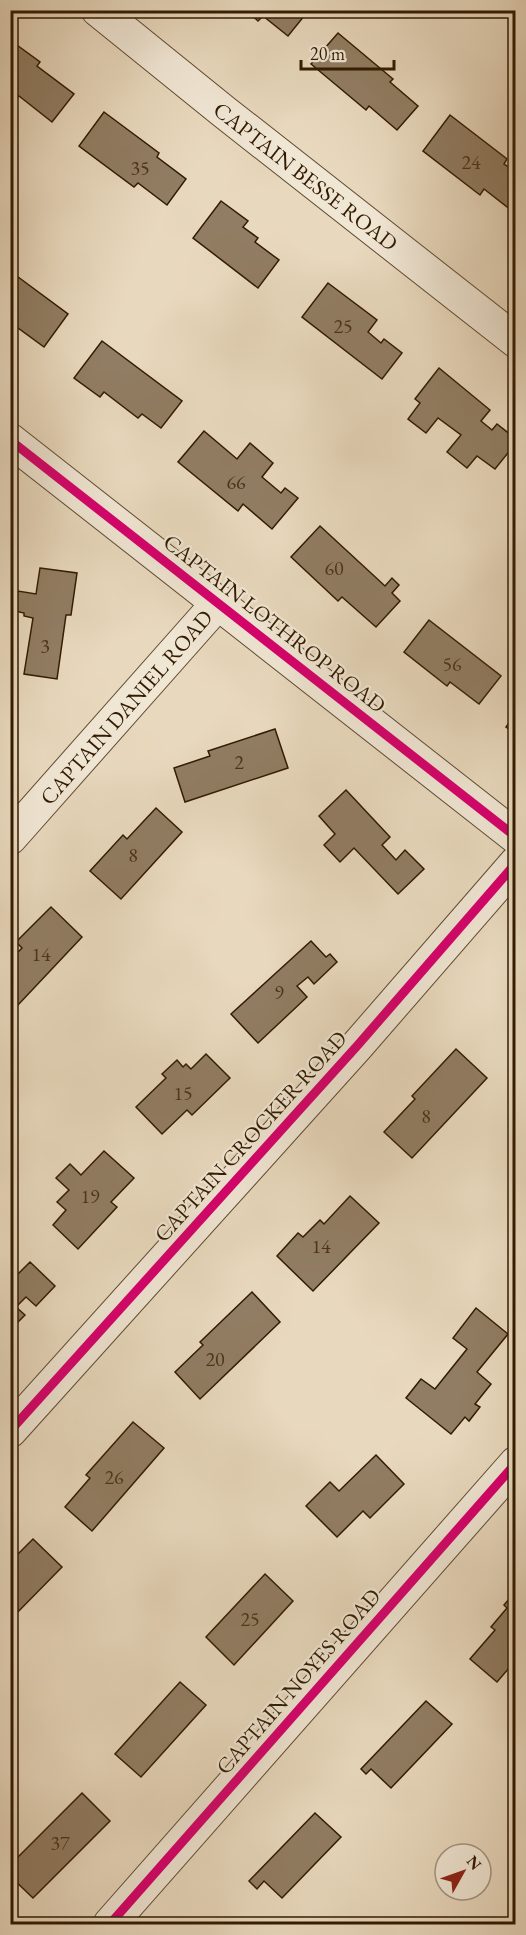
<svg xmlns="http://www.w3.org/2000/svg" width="526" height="1935" font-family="'EB Garamond',serif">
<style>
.building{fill:#917d63;stroke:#321b01;stroke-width:1.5}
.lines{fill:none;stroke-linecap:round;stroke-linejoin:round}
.minor-casing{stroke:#604a30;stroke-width:35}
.minor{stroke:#f0e6d4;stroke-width:33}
.cycleway-casing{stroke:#f0e6d4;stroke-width:13}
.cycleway{stroke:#d6006c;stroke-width:9}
.labels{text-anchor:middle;stroke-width:4.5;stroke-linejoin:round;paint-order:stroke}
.number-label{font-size:20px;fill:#4a341a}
.street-label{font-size:22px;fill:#321b01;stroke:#f0e6d4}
</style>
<rect width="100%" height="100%" fill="#e8d8bd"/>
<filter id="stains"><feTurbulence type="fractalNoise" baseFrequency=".00333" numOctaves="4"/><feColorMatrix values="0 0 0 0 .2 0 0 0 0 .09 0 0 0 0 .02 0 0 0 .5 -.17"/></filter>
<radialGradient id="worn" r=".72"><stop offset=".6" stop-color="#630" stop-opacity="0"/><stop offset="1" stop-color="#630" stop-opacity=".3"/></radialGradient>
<!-- building -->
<g class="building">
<polygon points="246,10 309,10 288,36 263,16 258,21"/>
<polygon points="338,33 393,79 390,82 418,106 397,130 369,106 366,110 311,64"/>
<polygon points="10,40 40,62 37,66 74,94 52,122 19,96 18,97 10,92"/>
<polygon points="104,112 159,153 157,157 186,179 167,205 138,183 134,187 79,146"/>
<polygon points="450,115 507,159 504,164 516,172 516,203 511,210 484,189 480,195 423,151"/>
<polygon points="221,201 248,221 243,227 258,238 255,242 279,260 258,288 193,238"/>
<polygon points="10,271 68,314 44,347 10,322"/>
<polygon points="328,283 377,320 368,332 381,343 384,339 402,353 382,379 302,317"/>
<polygon points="102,341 182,401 161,428 142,414 138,418 104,392 100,397 74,378"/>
<polygon points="439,368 490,410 481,421 492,430 497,424 516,439 516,443 495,469 477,456 467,468 447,452 461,435 438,418 426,433 408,419 420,403 415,399"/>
<polygon points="204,431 237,459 250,443 273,463 262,477 281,493 285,488 298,498 272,529 243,504 238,511 178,462"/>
<polygon points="320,526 385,586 392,578 399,585 392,593 400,601 376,627 342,597 338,601 291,557"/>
<polygon points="40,568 77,573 71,615 66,615 57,679 24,674 33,618 24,616 24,613 15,611 18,591 36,594"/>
<polygon points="429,620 501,676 479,704 450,682 447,686 404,652"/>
<polygon points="516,713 516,734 506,727"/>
<polygon points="275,729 288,768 185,802 174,768 210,756 208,751"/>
<polygon points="346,790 390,837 382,845 396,860 405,850 424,869 398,894 354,848 340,862 324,845 335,834 319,816"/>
<polygon points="156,808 182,832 121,899 90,871 123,835 127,839"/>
<polygon points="51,907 82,937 18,1005 10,998 10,960 22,948 16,942"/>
<polygon points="311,941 326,957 330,954 337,962 314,984 308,977 297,986 307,997 258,1043 231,1014"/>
<polygon points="456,1049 487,1078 412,1158 384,1132 415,1099 412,1096"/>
<polygon points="206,1054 230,1078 192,1115 187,1110 162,1134 136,1107 166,1078 162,1074 177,1060 183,1067 186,1064 191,1069"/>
<polygon points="104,1151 134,1178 111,1202 117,1207 78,1249 53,1225 66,1210 57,1202 69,1190 56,1178 70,1164 81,1175"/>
<polygon points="350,1196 379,1223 313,1291 277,1256 298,1233 303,1237 320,1220 324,1224"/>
<polygon points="30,1262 55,1286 36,1306 26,1297 16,1307 25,1315 10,1330 10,1286 13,1284 10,1282"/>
<polygon points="252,1292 280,1322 200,1399 175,1372 203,1345 200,1342"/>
<polygon points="476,1308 508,1334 477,1372 491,1384 475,1404 480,1407 469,1421 465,1417 451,1434 406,1398 421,1379 435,1389 467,1349 453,1338"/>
<polygon points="133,1422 164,1448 92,1531 65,1507 90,1478 86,1475"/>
<polygon points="376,1455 404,1484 370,1518 363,1511 337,1537 306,1506 330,1482 339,1491"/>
<polygon points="33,1539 62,1567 10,1620 10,1562"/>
<polygon points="265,1574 293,1601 234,1665 206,1637"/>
<polygon points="510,1598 514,1601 516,1599 516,1660 497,1682 470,1659 495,1630 491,1627 507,1608 504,1605"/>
<polygon points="180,1682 206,1705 141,1777 115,1754"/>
<polygon points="426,1701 452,1724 391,1788 371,1769 366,1774 361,1769"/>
<polygon points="82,1793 110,1821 33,1898 10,1876 10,1865"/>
<polygon points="315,1813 341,1837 282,1898 264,1881 257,1889 249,1881"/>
</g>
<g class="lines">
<!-- minor casing -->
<g class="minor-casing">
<g id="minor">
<polyline points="98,10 223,111 516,341"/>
<polyline points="10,440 516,837"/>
<polyline points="10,838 219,602"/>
<polyline points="10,1431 357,1046 516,863"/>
<polyline points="110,1924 516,1463"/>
</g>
</g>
<!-- minor -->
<use href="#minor" class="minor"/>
<!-- cycleway casing -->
<g class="cycleway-casing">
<g id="cycleway">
<polyline points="10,440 516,837"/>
<polyline points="10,1431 357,1046 516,863"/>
<polyline points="110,1924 516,1463"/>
</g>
</g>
<!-- cycleway -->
<use href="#cycleway" class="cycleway"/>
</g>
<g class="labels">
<!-- number labels -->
<g class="number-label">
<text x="471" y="169">24</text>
<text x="140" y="175">35</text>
<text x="343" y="333">25</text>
<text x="236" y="489">66</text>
<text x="334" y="575">60</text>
<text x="45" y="653">3</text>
<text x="452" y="671">56</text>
<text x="239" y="769">2</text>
<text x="133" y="862">8</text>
<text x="41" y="961">14</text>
<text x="279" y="999">9</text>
<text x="183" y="1100">15</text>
<text x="426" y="1123">8</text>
<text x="90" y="1203">19</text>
<text x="321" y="1253">14</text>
<text x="215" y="1366">20</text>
<text x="114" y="1484">26</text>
<text x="250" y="1626">25</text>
<text x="60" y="1850">37</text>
</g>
<!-- street labels -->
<g class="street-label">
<text transform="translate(306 176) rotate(38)" y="8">CAPTAIN BESSE ROAD</text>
<text transform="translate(275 623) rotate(38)" y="8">CAPTAIN LOTHROP ROAD</text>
<text transform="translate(126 707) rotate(-49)" y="8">CAPTAIN DANIEL ROAD</text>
<text transform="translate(250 1136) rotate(-48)" y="8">CAPTAIN CROCKER ROAD</text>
<text transform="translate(298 1681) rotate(-49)" y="8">CAPTAIN NOYES ROAD</text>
</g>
</g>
<!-- margin -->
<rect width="526" height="1935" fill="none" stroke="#e8d8bd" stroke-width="36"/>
<rect x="12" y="12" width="502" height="1911" fill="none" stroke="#321b01" stroke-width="3"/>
<rect x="18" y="18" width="490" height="1899" fill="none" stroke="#321b01" stroke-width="1.5"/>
<!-- north arrow -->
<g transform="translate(463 1872) rotate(50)"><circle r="28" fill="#f0e6d4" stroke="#a49580" stroke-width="1.5"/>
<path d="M0-4.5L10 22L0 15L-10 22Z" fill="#8f2418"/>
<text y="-9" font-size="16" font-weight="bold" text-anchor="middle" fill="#321b01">N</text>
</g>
<!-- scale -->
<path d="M301 60v9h93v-9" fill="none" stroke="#321b01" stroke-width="3"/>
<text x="310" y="60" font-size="18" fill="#321b01" stroke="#f0e6d4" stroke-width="4.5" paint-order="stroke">20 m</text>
<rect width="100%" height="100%" filter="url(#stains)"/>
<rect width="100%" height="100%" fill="url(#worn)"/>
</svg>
